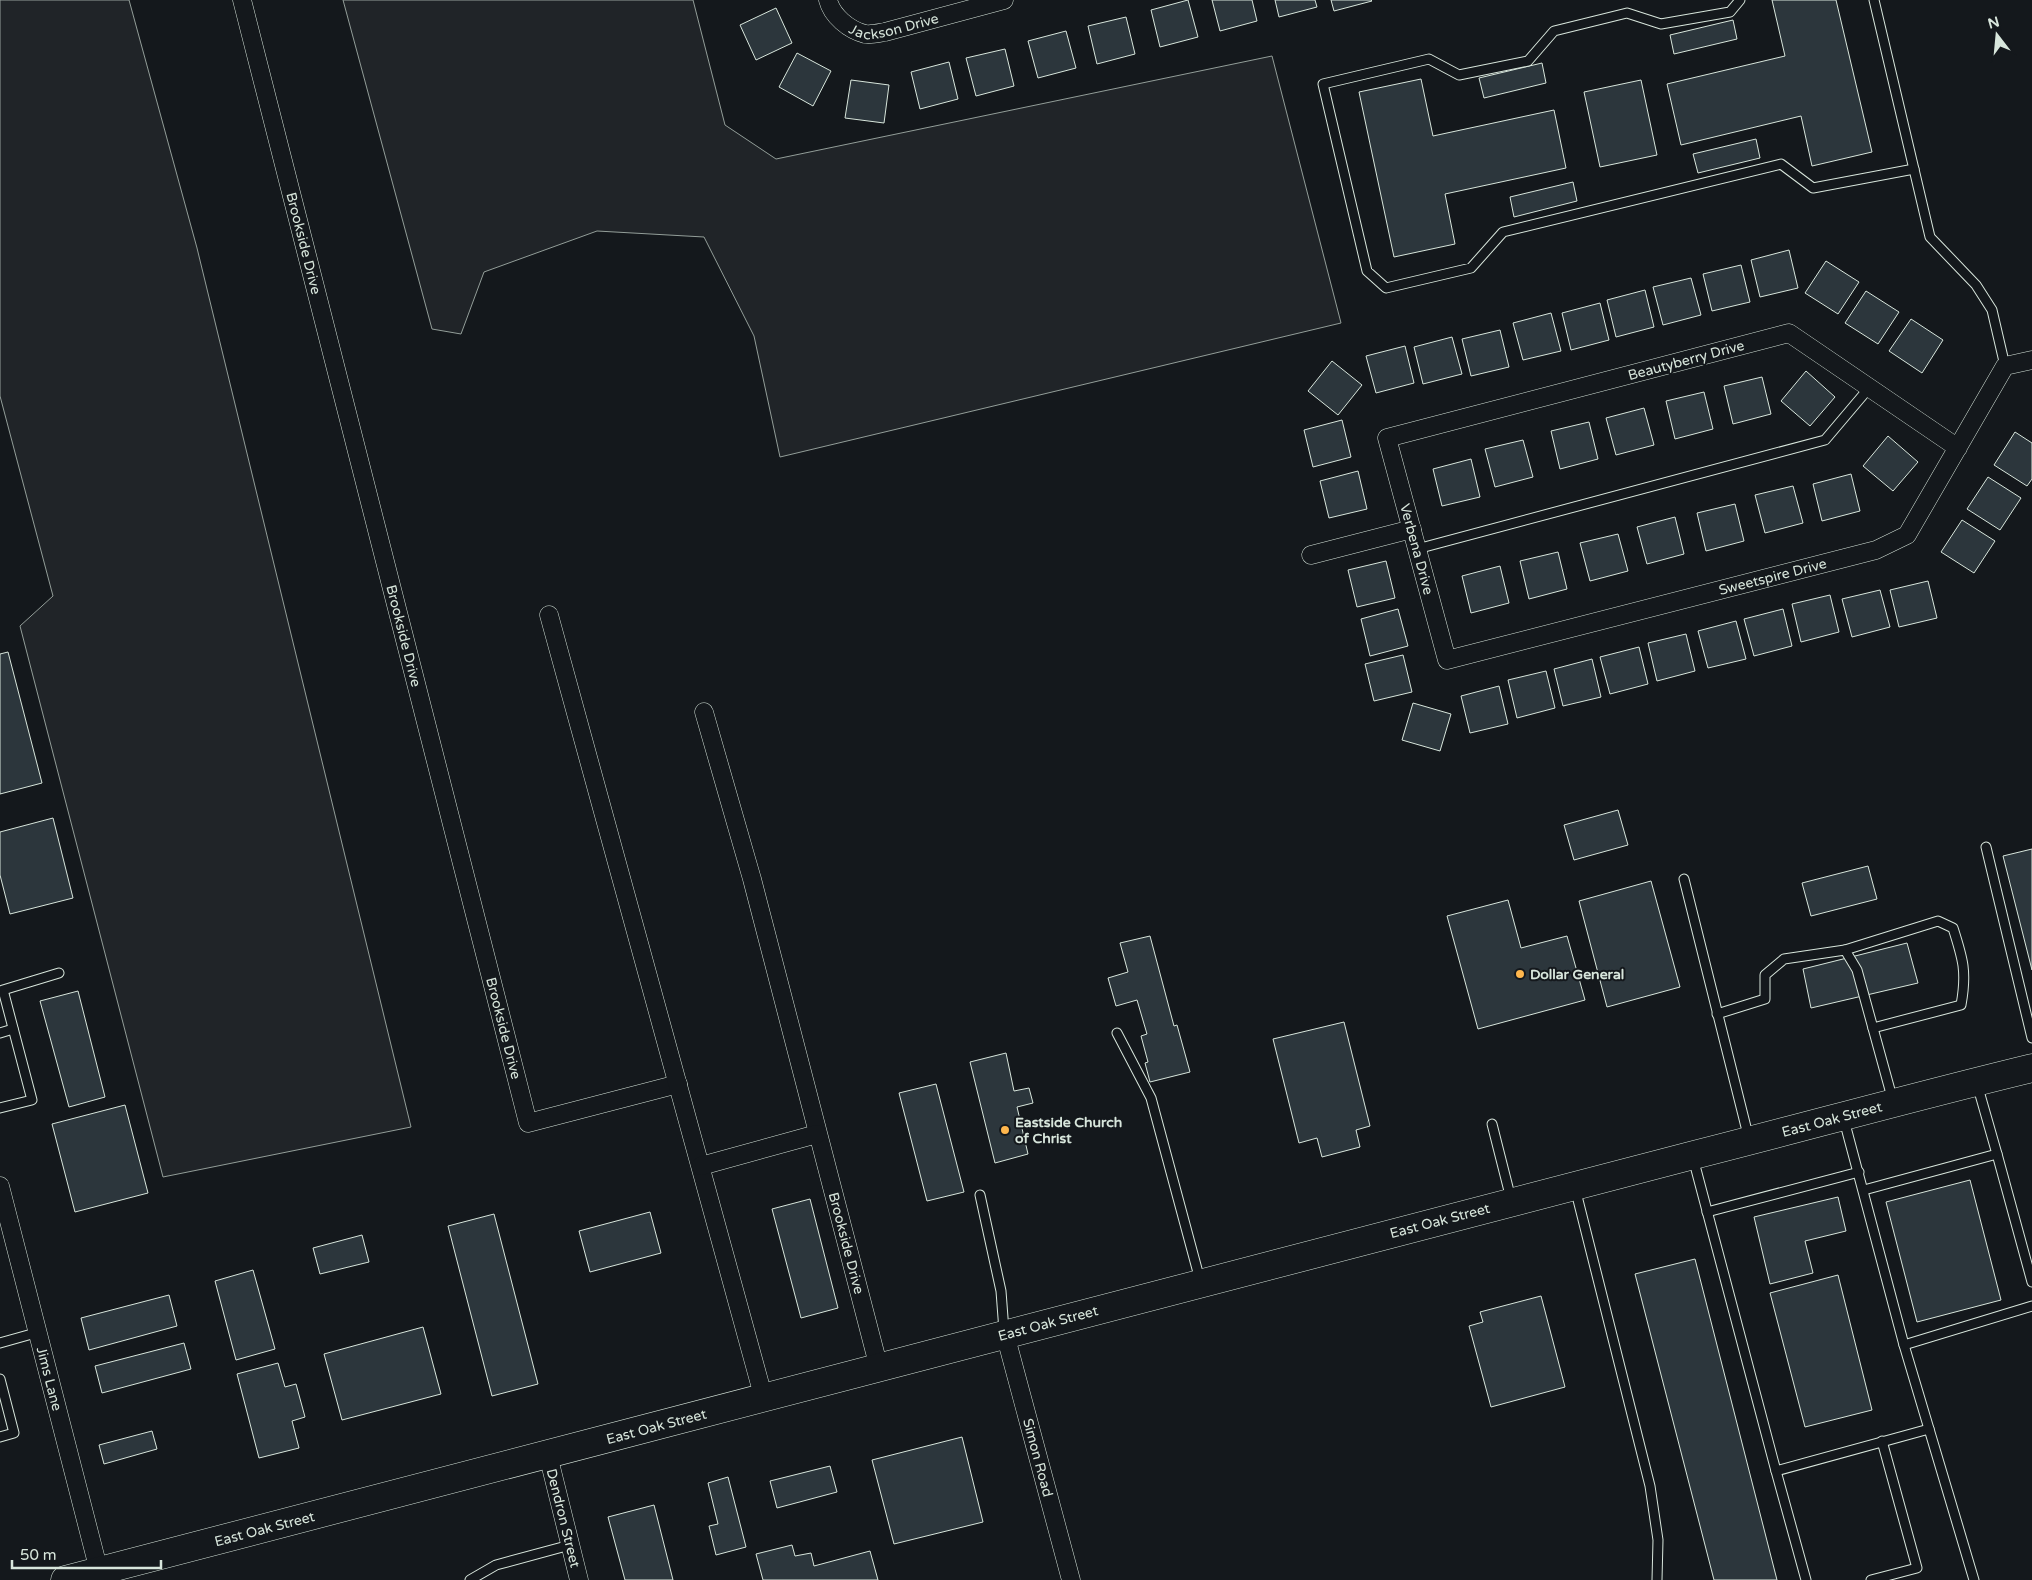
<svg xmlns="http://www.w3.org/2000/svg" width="2032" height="1580" font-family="'Varela Round',sans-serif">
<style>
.green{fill:#202428;stroke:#939e99}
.building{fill:#2c363c;stroke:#d8e6dc}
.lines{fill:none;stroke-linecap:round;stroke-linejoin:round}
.service-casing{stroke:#d8e6dc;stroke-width:11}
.minor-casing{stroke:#d8e6dc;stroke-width:19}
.trunk-casing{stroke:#d8e6dc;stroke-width:29}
.service{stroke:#14181c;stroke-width:9}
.minor{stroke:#14181c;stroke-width:18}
.trunk{stroke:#14181c;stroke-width:28}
.poi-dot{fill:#ffb74d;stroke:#14181c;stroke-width:2}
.labels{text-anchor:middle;stroke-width:4;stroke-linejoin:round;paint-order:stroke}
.street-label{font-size:14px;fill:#d8e6dc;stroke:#14181c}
.poi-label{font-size:14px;font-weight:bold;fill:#d8e6dc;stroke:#14181c;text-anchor:start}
</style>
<rect width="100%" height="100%" fill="#14181c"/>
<!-- green -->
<g class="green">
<polygon points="0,0 129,0 197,248 411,1127 163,1177 20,626 53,596 0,396"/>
<polygon points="343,0 693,0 725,125 776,159 1272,56 1341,323 780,457 754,336 704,237 597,231 484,272 461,334 432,329"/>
</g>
<!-- building -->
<g class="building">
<polygon points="1188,0 1198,37 1160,47 1151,10"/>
<polygon points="1212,0 1252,0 1257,21 1220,31"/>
<polygon points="1275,0 1315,0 1317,7 1279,17"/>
<polygon points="1331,0 1371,0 1372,1 1334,11"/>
<polygon points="1772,0 1836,0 1872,152 1812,166 1801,116 1681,145 1667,84 1785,56"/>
<polygon points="776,8 792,43 756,60 740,25"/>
<polygon points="1126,17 1135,54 1097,64 1088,26"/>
<polygon points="1733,20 1737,39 1674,54 1670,35"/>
<polygon points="1066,31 1076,68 1038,78 1028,41"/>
<polygon points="1005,49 1014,86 976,96 966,58"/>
<polygon points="797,53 831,71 813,106 779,87"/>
<polygon points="949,62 958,99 920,109 911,72"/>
<polygon points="1542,63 1546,83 1484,98 1479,78"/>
<polygon points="1421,79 1433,136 1554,110 1566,168 1445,194 1455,244 1394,257 1359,92"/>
<polygon points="851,80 889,85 884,123 845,118"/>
<polygon points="1641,80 1657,155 1600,167 1584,92"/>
<polygon points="1756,139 1760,158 1698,173 1693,154"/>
<polygon points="1573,182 1577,201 1514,217 1510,197"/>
<polygon points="1789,250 1798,288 1760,297 1751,260"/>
<polygon points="1826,261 1859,282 1838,314 1805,293"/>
<polygon points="1741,265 1750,302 1712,311 1703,274"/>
<polygon points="1691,278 1701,315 1663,325 1653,287"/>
<polygon points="1645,290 1654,327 1616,337 1607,300"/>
<polygon points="1866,291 1899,312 1878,344 1845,323"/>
<polygon points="1600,303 1609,340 1571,350 1562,313"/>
<polygon points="1551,313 1561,351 1523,360 1513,323"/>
<polygon points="1911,319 1943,340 1922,373 1889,351"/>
<polygon points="1500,330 1509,367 1471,376 1462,339"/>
<polygon points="1452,337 1462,374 1423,384 1414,347"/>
<polygon points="1405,346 1414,383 1376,393 1366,356"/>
<polygon points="1332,361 1362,385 1338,415 1308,391"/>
<polygon points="1806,371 1835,397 1810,426 1781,401"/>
<polygon points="1762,377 1771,414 1733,424 1724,386"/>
<polygon points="1704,392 1713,429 1675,439 1666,401"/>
<polygon points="1644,408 1654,445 1616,455 1606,418"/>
<polygon points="1342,420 1351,457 1313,467 1304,430"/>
<polygon points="1589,422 1598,459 1560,469 1551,431"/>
<polygon points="2015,432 2032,443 2032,479 2027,486 1994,465"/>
<polygon points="1888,436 1918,462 1893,491 1863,466"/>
<polygon points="1523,440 1533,477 1495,487 1485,449"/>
<polygon points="1471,459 1480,497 1442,506 1433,469"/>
<polygon points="1358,471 1367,509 1329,518 1320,481"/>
<polygon points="1851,474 1860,511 1822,521 1813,484"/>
<polygon points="1988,477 2021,498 2000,530 1967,509"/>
<polygon points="1793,486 1803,523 1765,533 1755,495"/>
<polygon points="1735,504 1744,541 1706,551 1697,513"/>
<polygon points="1675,517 1684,554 1647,564 1637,527"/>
<polygon points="1962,520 1995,541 1974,573 1941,552"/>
<polygon points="1618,534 1628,571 1590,581 1580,543"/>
<polygon points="1558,552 1567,589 1529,599 1520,561"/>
<polygon points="1386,561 1395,598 1357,607 1348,570"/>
<polygon points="1500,566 1509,603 1471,613 1462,576"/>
<polygon points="1928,581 1937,618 1899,627 1890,590"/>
<polygon points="1880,590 1890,627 1852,637 1842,599"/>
<polygon points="1830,595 1839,632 1801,642 1792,604"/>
<polygon points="1398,609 1408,646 1370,656 1361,619"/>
<polygon points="1783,609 1792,646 1754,656 1744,619"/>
<polygon points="1736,621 1746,659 1708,668 1698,631"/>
<polygon points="1686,634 1695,671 1657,681 1648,643"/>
<polygon points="1639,647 1648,684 1610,694 1600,657"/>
<polygon points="8,652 42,783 0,794 0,654"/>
<polygon points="1403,655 1412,692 1374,701 1365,664"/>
<polygon points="1592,659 1601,697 1563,706 1554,669"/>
<polygon points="1546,671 1555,708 1517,718 1508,680"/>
<polygon points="1499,686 1508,724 1470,733 1461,696"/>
<polygon points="1413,703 1451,714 1440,751 1402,740"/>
<polygon points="1618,810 1628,845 1574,860 1564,825"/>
<polygon points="53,818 73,898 10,914 0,875 0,832"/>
<polygon points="2032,849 2032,970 2003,856"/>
<polygon points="1868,866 1877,899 1811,916 1802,883"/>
<polygon points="1651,881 1680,987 1607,1007 1579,901"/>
<polygon points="1508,900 1521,948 1567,936 1585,1000 1478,1029 1447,916"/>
<polygon points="1150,936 1174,1026 1177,1025 1190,1072 1150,1082 1145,1063 1148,1062 1141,1036 1147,1034 1137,1000 1116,1006 1108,978 1128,972 1120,943"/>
<polygon points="1907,943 1918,983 1811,1008 1803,969"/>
<polygon points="78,991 105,1097 69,1107 40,1001"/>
<polygon points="1344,1022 1370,1126 1356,1130 1360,1147 1322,1157 1317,1138 1299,1143 1273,1039"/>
<polygon points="1006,1053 1014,1091 1029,1088 1033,1103 1017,1107 1028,1154 995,1163 970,1062"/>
<polygon points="936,1084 964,1192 927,1201 899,1093"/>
<polygon points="125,1105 148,1193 75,1212 52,1124"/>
<polygon points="1970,1180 2001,1300 1917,1322 1886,1202"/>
<polygon points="1838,1197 1846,1231 1805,1241 1813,1273 1770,1284 1754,1217"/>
<polygon points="810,1199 838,1308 801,1318 772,1209"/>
<polygon points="650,1212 661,1253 590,1272 579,1231"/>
<polygon points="494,1214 538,1384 492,1396 448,1226"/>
<polygon points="362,1235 369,1262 320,1274 313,1248"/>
<polygon points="1695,1259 1777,1580 1714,1580 1635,1274"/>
<polygon points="253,1270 275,1349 236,1360 215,1281"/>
<polygon points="1838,1275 1872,1410 1805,1427 1770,1293"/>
<polygon points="169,1295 177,1326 89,1350 81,1318"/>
<polygon points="1541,1296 1565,1387 1491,1407 1469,1326 1483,1322 1480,1312"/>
<polygon points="423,1327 441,1394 342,1420 324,1354"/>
<polygon points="184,1343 191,1369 102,1393 95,1366"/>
<polygon points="278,1363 285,1387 296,1384 305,1417 292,1421 299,1448 259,1458 237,1374"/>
<polygon points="152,1431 157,1449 104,1464 99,1445"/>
<polygon points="962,1437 983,1522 894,1544 872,1460"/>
<polygon points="830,1466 837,1492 777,1508 770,1481"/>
<polygon points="728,1477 746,1547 716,1555 709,1526 718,1524 708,1483"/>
<polygon points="654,1505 673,1580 625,1580 608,1517"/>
<polygon points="792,1545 795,1556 811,1553 814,1566 870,1551 878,1580 763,1580 756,1554"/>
</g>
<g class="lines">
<!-- service casing -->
<g class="service-casing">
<g id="service">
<polyline points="1740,0 1730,12 1661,24 1627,13 1554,31 1528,61 1459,75 1429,59 1323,84 1367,271 1386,288 1471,268 1503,232 1781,164 1813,188 1914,169"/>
<polyline points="1874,0 1930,237 1976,285 1992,310 2005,366"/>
<polyline points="1417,549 1825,440 1869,388"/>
<polyline points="1986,847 2032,1038"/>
<polyline points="1684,879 1749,1139"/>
<path d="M1845,950L1938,921L1953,928C1963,959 1967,972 1961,1005L1873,1028"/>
<polyline points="1717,1014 1765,999 1765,975 1784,959 1845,950 1857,970 1893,1101"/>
<polyline points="0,1033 13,1029"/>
<polyline points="1117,1033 1151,1098 1200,1280"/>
<polyline points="1977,1084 1997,1154"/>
<polyline points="0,1108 32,1100 3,990 59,973"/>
<polyline points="1844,1120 1904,1345 1974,1580"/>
<polyline points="1492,1124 1511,1199"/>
<polyline points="1693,1158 1776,1471 1929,1429"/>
<polyline points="1575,1188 1650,1486 1658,1540 1657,1580"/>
<polyline points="1864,1190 1997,1154 2032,1282"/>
<polyline points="980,1195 1001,1291 1004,1331"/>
<polyline points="1707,1212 1859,1172"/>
<polyline points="0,1343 39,1332"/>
<polyline points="1904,1345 2032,1306"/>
<polyline points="0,1379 14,1433 0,1437"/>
<polyline points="1776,1471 1806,1580"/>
<polyline points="470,1580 496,1565 570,1545"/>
<polyline points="1871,1580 1917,1568 1882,1441"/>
</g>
</g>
<!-- minor casing -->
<g class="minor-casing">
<g id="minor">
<path id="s1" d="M242,0L528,1123L678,1084"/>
<path id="s2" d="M828,0C832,16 849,30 865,34C871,35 879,33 885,32L1004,0"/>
<path id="s3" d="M1958,448L1789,333L1387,438L1447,660L1876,550L1907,535L2005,366L2032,360"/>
<polyline points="1311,555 1412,529"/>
<polyline points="549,615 764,1399"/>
<path id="s4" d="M704,712L752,879L879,1368"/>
<polyline points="701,1166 817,1134"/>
<path id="s5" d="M0,1186L99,1571"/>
<path id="s6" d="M1005,1334L1071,1580"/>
<path id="s7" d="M548,1455L579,1580"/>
</g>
</g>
<!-- trunk casing -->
<g class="trunk-casing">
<g id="trunk">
<path id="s8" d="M65,1580C606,1442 1145,1295 1686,1157C1801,1128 1916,1096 2032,1068"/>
</g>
</g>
<!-- service -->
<use href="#service" class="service"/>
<!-- minor -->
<use href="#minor" class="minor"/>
<!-- trunk -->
<use href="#trunk" class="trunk"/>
</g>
<!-- markers -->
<g class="poi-dot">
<circle cx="1520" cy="974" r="5"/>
<circle cx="1005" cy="1130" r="5"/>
</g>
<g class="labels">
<!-- street labels -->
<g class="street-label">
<text dy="5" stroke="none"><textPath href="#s2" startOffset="82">Jackson Drive</textPath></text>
<text dy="5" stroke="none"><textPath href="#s1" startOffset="251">Brookside Drive</textPath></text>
<text transform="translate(1686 360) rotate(-15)" y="5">Beautyberry Drive</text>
<text dy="5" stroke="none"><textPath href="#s3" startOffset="735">Verbena Drive</textPath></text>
<text dy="5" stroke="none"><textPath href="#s3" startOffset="1186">Sweetspire Drive</textPath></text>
<text dy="5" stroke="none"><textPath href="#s1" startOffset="656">Brookside Drive</textPath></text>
<text dy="5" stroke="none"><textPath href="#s1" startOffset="1061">Brookside Drive</textPath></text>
<text dy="5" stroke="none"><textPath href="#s8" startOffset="1826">East Oak Street</textPath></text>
<text dy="5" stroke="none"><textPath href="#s8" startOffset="1421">East Oak Street</textPath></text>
<text dy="5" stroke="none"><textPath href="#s4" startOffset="550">Brookside Drive</textPath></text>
<text dy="5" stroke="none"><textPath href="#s8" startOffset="1016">East Oak Street</textPath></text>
<text dy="5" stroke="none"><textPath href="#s5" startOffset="199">Jims Lane</textPath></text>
<text dy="5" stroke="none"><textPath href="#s8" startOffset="611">East Oak Street</textPath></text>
<text dy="5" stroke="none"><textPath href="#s6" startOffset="128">Simon Road</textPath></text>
<text dy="5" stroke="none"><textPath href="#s7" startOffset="65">Dendron Street</textPath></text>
<text dy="5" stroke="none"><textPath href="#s8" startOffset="206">East Oak Street</textPath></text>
</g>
<!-- poi labels -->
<g class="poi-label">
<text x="1530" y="979">Dollar General</text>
<text x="1015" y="1127">Eastside Church<tspan x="1015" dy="16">of Christ</tspan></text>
</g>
</g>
<!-- north arrow -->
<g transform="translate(1997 35) rotate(344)" stroke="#14181c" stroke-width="4" paint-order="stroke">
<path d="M0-4L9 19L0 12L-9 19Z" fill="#d8e6dc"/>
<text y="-8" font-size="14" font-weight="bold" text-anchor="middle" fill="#d8e6dc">N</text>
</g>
<!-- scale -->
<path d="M12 1560v8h149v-8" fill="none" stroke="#d8e6dc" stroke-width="2.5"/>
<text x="20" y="1560" font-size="15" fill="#d8e6dc" stroke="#14181c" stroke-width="4" paint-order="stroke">50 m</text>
</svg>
